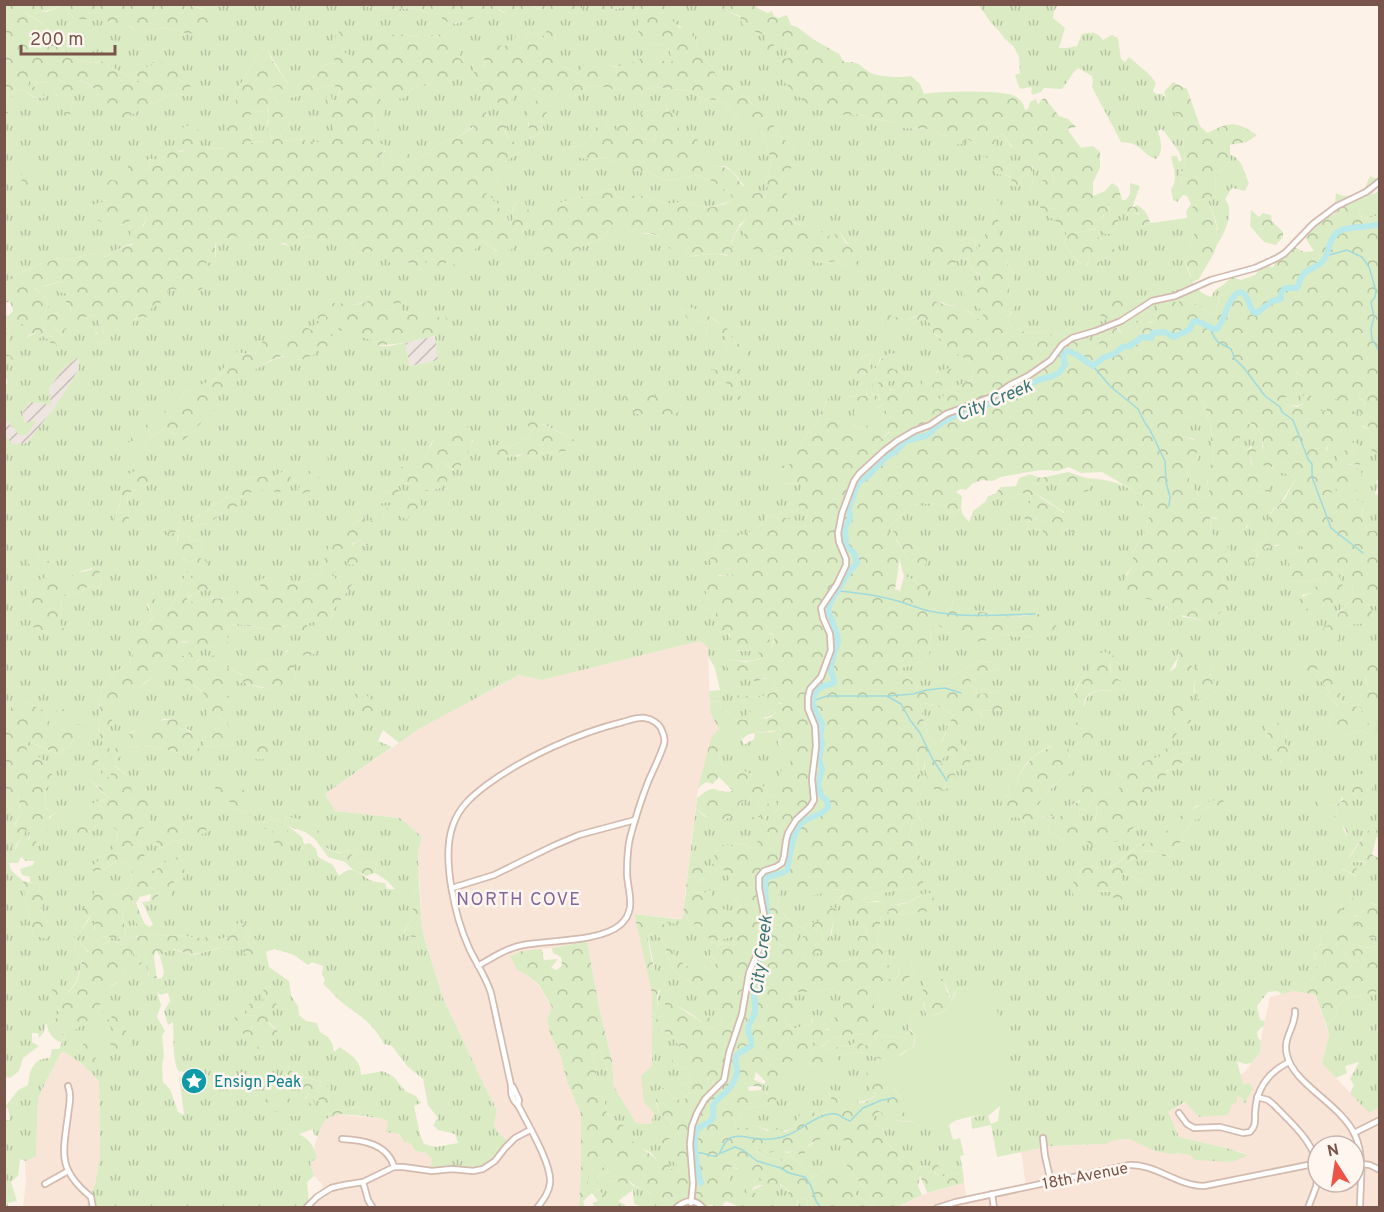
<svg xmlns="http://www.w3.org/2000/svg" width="1384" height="1212" font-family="Overpass,sans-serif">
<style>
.residential{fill:#f8e5d8;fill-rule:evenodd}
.industrial{fill:url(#industrial-furrows)}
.grass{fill:url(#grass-tufts);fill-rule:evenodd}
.forest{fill:url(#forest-crowns);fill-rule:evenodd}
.park{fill:#dbecc5}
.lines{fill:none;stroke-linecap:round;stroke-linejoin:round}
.stream{stroke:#a0dadb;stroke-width:1.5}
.river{stroke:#bae9e9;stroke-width:6}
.minor-casing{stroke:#d3baaf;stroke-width:8}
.minor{stroke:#fff;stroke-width:4.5}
.labels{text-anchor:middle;stroke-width:5;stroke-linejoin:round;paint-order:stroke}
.culture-label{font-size:16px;fill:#0d838f;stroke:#fff6ef;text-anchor:start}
.street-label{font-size:16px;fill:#79544a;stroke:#fff6ef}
.water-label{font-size:18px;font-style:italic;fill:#3a7677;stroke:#fff6ef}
.neighbourhood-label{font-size:18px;letter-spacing:1.5px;fill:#82669c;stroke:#fff6ef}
</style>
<defs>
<pattern id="industrial-furrows" width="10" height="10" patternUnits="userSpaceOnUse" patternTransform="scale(1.5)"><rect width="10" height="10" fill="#eee5e1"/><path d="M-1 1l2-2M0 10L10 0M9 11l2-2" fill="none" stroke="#c6bcb8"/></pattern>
<pattern id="grass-tufts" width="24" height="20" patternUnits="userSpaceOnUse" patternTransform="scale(1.5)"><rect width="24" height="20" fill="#dbecc5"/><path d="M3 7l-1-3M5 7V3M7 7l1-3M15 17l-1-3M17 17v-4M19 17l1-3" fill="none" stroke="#b6c2a2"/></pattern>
<pattern id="forest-crowns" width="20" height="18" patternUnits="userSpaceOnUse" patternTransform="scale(1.5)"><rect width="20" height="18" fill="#dbecc5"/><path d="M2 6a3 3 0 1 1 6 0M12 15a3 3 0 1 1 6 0" fill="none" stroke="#b6c2a2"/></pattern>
</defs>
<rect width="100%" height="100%" fill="#fdf2e8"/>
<!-- residential -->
<g class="residential">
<polygon points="700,641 708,647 710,712 719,729 698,788 682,919 634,914 652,994 652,1066 654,1113 651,1124 636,1123 614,1087 612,1061 599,1007 587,941 552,948 522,951 510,956 516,969 528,976 539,986 552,1007 547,1019 550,1034 560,1054 567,1082 581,1114 581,1167 579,1207 303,1208 323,1188 322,1184 314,1176 310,1163 317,1158 314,1147 321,1127 326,1118 335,1114 384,1119 389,1122 404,1142 411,1144 415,1151 426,1153 432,1159 432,1168 450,1166 475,1168 485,1164 495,1157 498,1133 494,1124 497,1110 486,1089 443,998 422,930 418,852 422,837 400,818 335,811 325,794 419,729 519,675 542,680"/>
<path d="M1294,991L1315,994L1329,1035L1322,1063L1369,1113L1379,1108V1207L898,1208L922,1195L964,1183L967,1199L1026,1186L1021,1152L1051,1146L1104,1144L1115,1140L1129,1139L1170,1154L1177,1153L1190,1155L1247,1154L1226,1148L1179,1137L1168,1112L1245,1072L1260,1052L1262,1033L1270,997ZM1318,1146H1354V1182H1318Z"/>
<polygon points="62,1051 81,1063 99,1081 100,1157 95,1184 86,1207 23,1208 26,1182 25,1161 36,1157 38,1099 45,1083"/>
</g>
<!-- industrial -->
<g class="industrial">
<polygon points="435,336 439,360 410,366 405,343"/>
<polygon points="78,357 79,369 54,408 27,443 13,444 5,437 4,423 8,422 14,430 37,421 25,424 22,413 31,402 49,388 63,369"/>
</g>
<!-- grass -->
<g class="grass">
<path d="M222,4H346L351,7H368L387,10L412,8L433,14L440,13L455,24C467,20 478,17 486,7L498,9L504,13L519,16L531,5L542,11L561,6L570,13L580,14V11L584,5H597L603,12L629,6L639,19L647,43L661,45L670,50L672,62L667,60L657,62H635L625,66H610L604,64L584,66L579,73C562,68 554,61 546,45L556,41L555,34L544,38L536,33L515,37L513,45L482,55L486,64L482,68L472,61L475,78L515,93L527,86L537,90L532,94L541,100L528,122L530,139L544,131L541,121L544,105L552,107L559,98L568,92L571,99L590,85L625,91V95L634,89L643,90L655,87L688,91L703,99L716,100L724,104L741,122L750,126L759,128C767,148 776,159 766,180L768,188L765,198L761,193C742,194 738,170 724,166C722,166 716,167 714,167L679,129C675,119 667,114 666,104L660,109L645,111L635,118L642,121L647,130L656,135L654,141L644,139L627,122L617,132L610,131L606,122H599C587,145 586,145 561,149L591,160L602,157L621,163L631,170L647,172L668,181L697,175L712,181L730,193L734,200L708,208L682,202L667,204L651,198L624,199L616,196L614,188L555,204L541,212V247L568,254L591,242L605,238L608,230L613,224H625L632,235C655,230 665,240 685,249L688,257C701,255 715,252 727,256C731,242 737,227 748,218L766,255L784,258L790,255L806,256L818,263L839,261L851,269L853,262L859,258C853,249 845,241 839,231L837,239L833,242L825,240L811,225L803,226L791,221L787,207L785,176L794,149L772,128L745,95L717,77L713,69L697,47L693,30C678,27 667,23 668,5H716L722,9L740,17L752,31L764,35L767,41L752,42L773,41L786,45L790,53L787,59L845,115L860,114L868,118L894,122L904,128L927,129L947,136L967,139L977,144H985L984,151L993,150L996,139L1002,133L1011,147L1038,151L1041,164L1052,174L1055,185L1056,209L1048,208V216L1055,219L1063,232H1067L1064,243C1070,252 1076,262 1087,266L1090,257L1104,271L1099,261L1111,256L1102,239L1083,232L1095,229L1098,220L1105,215L1106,228L1114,234L1108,203L1127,212L1129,219L1133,212L1139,215L1142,226L1150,223L1187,218L1186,211L1191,204L1187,196L1183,195L1177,202L1173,200L1171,189C1179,179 1173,167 1171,156H1177L1179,162L1182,160C1179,149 1170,140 1164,131L1161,129L1158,131C1161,141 1164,151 1156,159C1145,156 1142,147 1133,144C1129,142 1125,143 1121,142L1092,87L1093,81L1092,76L1078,68C1071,74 1068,82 1062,89L1044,88L1041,92L1033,95L1031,92L1032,88L1030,87L1021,89L1019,87L1015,75L1020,73L1019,57L1014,47L1005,39L999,31L991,23L979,5H1058L1054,11L1053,18L1065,28L1059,48H1067L1077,46L1082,34C1091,32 1097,31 1103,40L1112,35L1118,38L1121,59L1125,62L1129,57L1150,75L1156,83L1153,91L1156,94H1162L1166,98L1171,110L1179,116L1187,124V134L1183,139L1185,163L1180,172L1183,184L1193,203L1194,234L1189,246L1193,251L1185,260C1190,276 1193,291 1211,297L1215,290L1223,285L1229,292L1219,297L1217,307L1213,314L1208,313L1199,306L1188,304L1195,301L1198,293L1179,294V305L1160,299L1156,321L1137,324L1124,335L1113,323L1102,326L1098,350L1089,343V339L1074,340L1056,333L1049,337L1045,331L1033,334L1013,329L1007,318L1012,312L1011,299L1008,281L1014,280L1013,274L998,244V220L1006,221L1004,212L993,209L996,215L985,243L976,250L975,239L967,238L960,241L958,258L968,259L972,269L982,278L972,290L963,294L983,311L984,319H978C972,313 965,308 956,306C950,305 947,305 941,302L918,316L906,320L912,324L922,318L934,325L933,333L972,364L973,379L947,391L942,398L934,401L930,398L933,382L939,370L932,377L924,380L922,385L906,382L907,378L896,389L888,390L887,382L899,371L891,370V353L880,359L876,368L871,369L869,364L874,354C862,354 860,359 854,368L857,378L856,374L867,373L882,374L877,389L880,401L875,400L871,391L866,388L867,395L857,397L847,396L856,402L858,408C871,411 875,410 887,402V410L883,423L890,431L880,440L877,421L861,429L837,415L827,399L823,410L805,437L780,483L803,484L797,499L807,513L805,530L789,527L781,530L776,528L790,518H779L766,515L765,523L744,536L730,530L721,531L715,552L710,559L711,565H705L725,569L732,568V576L719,575L706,593L704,608L716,612L717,622L732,639L724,650C736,649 742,653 752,649L751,641L774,633C773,664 750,663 725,659L737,677L771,679L778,690L761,697L734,696L747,702H778L782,705L765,708L776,712C767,720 759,719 749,712L748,720L737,719L722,710L718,700L710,703L709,691L720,690L715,668L708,656V647L700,641L542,680L519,675L419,729L399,743L383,730L378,741L392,747L325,794L335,811L400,818L422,837L418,852L419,884L413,899V908L411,920L404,932L412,937H424L443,998L486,1089L497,1110L494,1124L498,1133L508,1141L491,1161L481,1166L469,1168L450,1166L431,1168L432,1159L426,1153L415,1151L411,1144L404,1142L399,1134L386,1132L388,1122L384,1119L363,1116L357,1107L335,1111L328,1102L329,1092L321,1093L316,1090L322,1082L294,1074L286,1064C291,1083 297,1080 309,1094L305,1098L314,1106L313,1099L320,1100L324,1111L332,1116C323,1119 321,1128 318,1136L314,1135L313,1129L299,1134C310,1140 314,1146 317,1158L310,1163L314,1176L307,1182L309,1202L303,1207H86L95,1184L100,1157L99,1081L81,1063L62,1051L45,1083L38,1099L36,1157L25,1161L20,1159L18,1176L11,1182L17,1201L8,1203V1207H5V1120H10L8,1108H5V1107L18,1090L28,1085C30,1070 33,1058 50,1058L52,1049H59L65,1036L62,1033L65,1029L93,1017L102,1010L97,999C105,991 112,984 122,981L127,963L133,966L132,953L137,955L140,966L142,962V950L145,953L149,976L157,979L162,978L164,972L160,956C172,944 175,951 187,954C198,956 210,950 221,948C231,947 241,946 250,945L243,937L249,933L246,927L239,922L230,936L217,940L207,937L195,938L180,935L166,936L153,934L133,937L119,943L110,941L89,952L82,945L79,934L91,916L95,921L94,929L100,936L123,939L126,934L122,913L127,897L138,925L144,923L149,927L153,925L142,902L150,901L157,898C161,888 169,884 178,881L163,864L154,871L146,865C146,857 142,851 139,842L130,845C132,833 137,828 149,827V811L136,800L131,798C130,780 131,775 114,766L110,777L103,779L99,767L97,754L90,756V779L101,791L109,798L96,802L92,831L99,821L113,826L118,831C117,836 117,842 115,847C108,858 95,860 89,872C99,871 110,868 117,860L126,863L132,870C132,886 131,888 116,895L103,893L94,885C95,907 89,900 80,915C73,927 75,940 76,953L82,960C78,976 78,984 64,996L60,985V977L57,1005L59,1013L54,1021L47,1025L45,1024L44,1032L39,1038L38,1033H32V1042L39,1046L23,1058L19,1071L10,1078L5,1077V800V808H10L14,797L18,794L20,813L15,824L14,852L22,836L26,830L30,832L28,841L35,832L55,813L45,808L46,789L26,754L28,741C40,746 50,752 63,755L64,747L71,748L72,741L75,734L86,745V734L63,724V731L51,725L45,711L21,700L11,711L5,713L4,606L6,602L4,594L5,436L13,444L27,443L54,408L79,369L78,357L63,369L49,388L51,405L30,402L22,413L25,423L37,420L27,435H19L8,422L5,423V384H7V379H5V356L11,355L12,361L9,330L6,332L8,322L12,318L24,325L28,331L27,338C38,328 47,339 57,346L53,338L45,332L43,323L49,321L62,336L63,330L84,319L88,315L94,314L102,327L104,335L95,333L99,343C122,331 151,309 168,290L188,289L192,285L202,290L203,284L207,288L208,272L206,263L215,261L216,247L214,238H230L237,235L250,246C261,244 281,240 289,247L305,236L321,240L334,237L344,238L352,245L357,253L370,251H384L402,261L414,264L424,271V259L430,258L437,261L434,266L442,268C452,255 471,253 482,240L496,251L513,244L521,233L529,225L523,198C512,205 512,208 513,220L509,225L506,213L503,216L485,194L495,177L500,180L501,164L520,152L509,141L502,121L498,127C484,124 487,119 486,107L474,126L455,139L438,144L428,153L417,159L395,147L389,158L384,165L382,154L385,151L375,141V136L379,135V130L374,125L375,110L383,119L377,98L367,90L373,87C383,94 394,96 406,97L411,89L431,82L442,84L448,81L464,77L465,63L459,58L463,45L446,35L437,37L433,35L419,36L397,34L392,39L375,47L362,57H353L344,53L343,45L334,55L335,63L323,66C312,81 307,85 288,84L266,48L259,53L236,92L235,108L229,147C218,151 212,147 201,147L196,140L204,132L184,150L169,154L158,160L148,159L150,168L145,171L121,181L103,202L90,206L122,225L133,218L144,215L147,218L133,243L116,250L104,257L92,254L65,260L59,258L42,263L17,274L5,284V115H6L11,95L16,89C19,89 22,90 25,91C33,96 33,100 45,97L28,86L29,81L40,83L49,82L54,87L57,95L62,98L71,116L70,111L74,99L69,93L78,80C94,85 97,91 106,103L114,100L118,108L133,114L149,104L179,93L189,96L168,69L151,66L143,69L137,65L130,73L151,83L148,86H141L133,78L123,74L103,61C95,63 88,63 80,60C59,53 59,38 44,25C37,18 27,15 20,9L46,12L64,5L74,19C92,19 127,18 137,33L139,26L143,31L166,28L185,33L204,9L188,5H217L219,7ZM1033,166V181L1030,191C1025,188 1023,185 1018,181C1009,173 1002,179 991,167H1002L1011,170ZM370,300L377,303V310L393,311L395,305L401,311L417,315L428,320L445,316L443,330L435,336L438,360L410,366L405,343L388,346H373L375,341C354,335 351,328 342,309L332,313L326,320V316L317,318L340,304C350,305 361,305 370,300ZM680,307C704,312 723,319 734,342L744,346L732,356L723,341L727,338L721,330L705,333L708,326L698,320H688ZM318,327L331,336V347L319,345L301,360C295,359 288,356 282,357C273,357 222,388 218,396C213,404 218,407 208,416C198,424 186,430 176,436L167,428L152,436L141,446L144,426L164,417L167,409L165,404L179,400L183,393L217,378L230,359L236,357L239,349L241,353L248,354L256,352L261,343L274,342L278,338L311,330ZM673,397L668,400L682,406L654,421L631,411L655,398ZM541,423L575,440L566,451L542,453L530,458L523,454L516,457L502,445L510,447L529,437L532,429ZM435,438L473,440L465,459L453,470L443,463L437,465L440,488L425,491C417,486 411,483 401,483L398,486L399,493L407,498L421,502L418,518L413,510L408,512V519C399,506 394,497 377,505L378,513L388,516C380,519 375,528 368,533V546L360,540C347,546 351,554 340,562L343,566L333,573L335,579L344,575L354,582L334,609L331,621H317L290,625L272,630L239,624L229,625L227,635L228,643C223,645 218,647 213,647C199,647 189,639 176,644V656H183L195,662L202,658L222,662L229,669L243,675L252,666L272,659L277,665L283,659L287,650L313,654L304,655L292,661L296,676C287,681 275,690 264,688C255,687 248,683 239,682L236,678L220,689L228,698L225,710L226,721L217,716L207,713C210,688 198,692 184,678C179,674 174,668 170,663C161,667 155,674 148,681C139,689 126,694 119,705C113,713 110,726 108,736H100L99,715L101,689L114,673L130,662L132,655V644C141,636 145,626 153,617L147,606L155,578L153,597L160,609L170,608L175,600L187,571L195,584L209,589L194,593L187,599L188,603L204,599L233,598L251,588L256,593L265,591L259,585L261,579L272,578L278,586L307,581L320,573L329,548L339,543C343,528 353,527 363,516L364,521L375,522V500L381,495L392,491L398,474L428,454L431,443ZM287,469L279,492C267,489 247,488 239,499C237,502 236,505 234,508L237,513H223L209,523L194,525L188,534L190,542L201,540L203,545L200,551V559L196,563L184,560L177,539L180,530L171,534L177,523L194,519L226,498L235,495L240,479L267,476L274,477ZM130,473L152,482L127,494L129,519L115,517ZM36,552L42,560L53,562L57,576L66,587C69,582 76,574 82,571C87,569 92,569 97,566L100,572L101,584L98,589L95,586L85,588L80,594L71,591L62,596L60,624L49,639V633L32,627V611L27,593L48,580L45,574L28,563ZM164,719H177C185,729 194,737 208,732C215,729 219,724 226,722L229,744L205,747L204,740L182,750L179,753C161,748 147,745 128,747L115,761L131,732ZM225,774L228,781L254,802L253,823L252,816L236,808ZM290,817C301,826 324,851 338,852C345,853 350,848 357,850L351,856L358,863L372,861L376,865L375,873L386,880L395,889H387L385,883C380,882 374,882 370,880C357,873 353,863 339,876L333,865L318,857L316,849L310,843L304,844L302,837L287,825L281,837L273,838V830L262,822ZM175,825L205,833L172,842L162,848L156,844L166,828ZM21,857L26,861H34L33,865L20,869L22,875L30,877V882L39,884L40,891L47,899L38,898L40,908L49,925L44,926L33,936L23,881L11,870L9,863H18ZM275,949L294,955L308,965L312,962L323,966L322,975L325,979L323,984C329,989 334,995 340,1001C360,1017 370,1019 384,1044L392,1046L407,1066L423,1079L428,1105L438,1118L433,1125L438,1130L455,1134L458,1143L436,1147L424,1144L420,1134L414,1106L421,1103L416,1096L405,1091L394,1077L383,1071L361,1075C361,1060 351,1055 340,1047L334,1052L332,1043L328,1037L320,1032L317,1023L306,1021L299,1015L298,1006L291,996L289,981L269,967L266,952ZM157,992L160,995L168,993L170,1001L164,1011L168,1025L173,1022C174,1037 172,1061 179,1072L181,1071C189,1074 196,1078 202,1083L200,1086C192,1087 185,1081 179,1076L184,1115L178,1112L170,1089L163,1082L162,1065L164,1056L162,1036L165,1031L157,1017L161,1005ZM239,1002L246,1015L257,1016L252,1002L255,1008L262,1007L266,1002C268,1016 266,1024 280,1032L276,1034L269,1040L256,1043L247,1036L251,1031L252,1026L234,1004Z"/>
<polygon points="332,85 340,87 338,100 332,100 329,111 336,136 329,139 316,143 300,139 281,141 280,134 290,125 288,118 288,105 278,103 273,95 266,92 277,86 294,97 318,88"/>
<polygon points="267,109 269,116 267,124 272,141 263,141 251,143 250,121 252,110 262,112"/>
<path d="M1230,155C1242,157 1244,173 1249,183L1245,191L1232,188L1225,199C1227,202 1229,205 1229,208C1231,221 1222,237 1216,247C1221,228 1215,218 1208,201L1215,193L1216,176L1230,161Z"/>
<polygon points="1379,174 1379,181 1372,195 1379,191 1379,215 1363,220 1359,210 1366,208 1371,204 1362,195 1370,176 1377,179"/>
<path d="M63,282L71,306L70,313C62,312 56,314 48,314L47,298L39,293L35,287C45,288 53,283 63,282Z"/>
<path d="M1295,372C1315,381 1327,397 1350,404L1351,400L1358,397L1364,401L1365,406L1359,407L1362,418L1367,421L1369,429L1327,410L1321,412L1312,402L1311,393C1301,407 1300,407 1284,404L1282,398L1306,390L1297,381Z"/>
<path d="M1199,399L1204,402L1208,419L1212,421L1210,433L1214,460L1207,481L1210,495L1205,499C1194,493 1187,479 1187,467L1199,458L1196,454L1194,439L1182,436L1170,422L1198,415Z"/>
<path d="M1247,422C1262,428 1266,440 1260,455L1272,468L1277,464L1284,463L1289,469L1287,474L1296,478L1280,504L1271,512L1268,525L1264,531L1268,539L1258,545L1255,552L1250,549L1257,557L1259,551L1271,546H1277L1296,534L1304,531L1303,543L1299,551L1290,554L1291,582L1300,581L1305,582L1321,580L1317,572L1325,577L1326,585L1312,593L1302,595L1306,609L1319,598L1324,602L1322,608L1340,579L1335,569L1341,570L1344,576L1353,584L1352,590L1354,598C1350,601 1346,604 1342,608C1332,617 1337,630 1339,642L1338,635L1345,626L1355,623L1364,607L1369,604L1379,607V623L1378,624L1380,627L1379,668L1371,660L1365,679L1368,687L1365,691L1378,706L1379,702V831L1371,829L1365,833L1341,869L1357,876V869L1350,863C1363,860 1366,863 1377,870H1379L1380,906L1372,903C1366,909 1360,917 1351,917L1341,909L1348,901L1354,899L1349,894L1338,914L1333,927L1323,935L1314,959L1326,961L1325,969L1314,974L1313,979L1306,980L1305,993L1294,991L1282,994L1277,991L1268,992L1257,1006L1260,1020L1265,1021L1264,1025L1257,1032L1258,1038L1261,1041L1260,1052L1252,1063L1245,1064L1237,1061L1243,1084L1250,1083L1253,1089L1244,1105L1242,1098L1237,1096V1102L1231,1106L1228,1115L1199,1117L1185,1102L1168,1112L1179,1137L1226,1148L1248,1155L1232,1162L1195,1160L1190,1155L1177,1153L1170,1154L1155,1151L1129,1139L1115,1140L1105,1144L1051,1146L997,1157L991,1125L972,1129L971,1118L983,1115L988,1116L991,1124L998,1121L1000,1106L1005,1102L992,997L962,988L958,989L954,994L952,1001L943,979L938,982L923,1003L927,1017H921L917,1014L910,1020L908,1027L910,1031L901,1038L885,1036L881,1037V1043L875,1039L878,1033L869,1022L874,1016V1005L880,989H892L899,991L907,979L915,972L909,958L899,969L898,976L892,981H886L885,970L886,964L879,963L878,959L891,957L877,944L881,915L887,911L902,915L912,912L924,913L922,894L909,902L893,905L877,901L866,903L861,902L870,895L921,886L917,868L914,861L922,862L915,841L908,840L913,822H921L917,809L922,789V780L918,769L917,752L925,761L924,769L948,774L940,763L945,755V747L952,754L955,761L957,757L966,751L961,744L955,730L962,720L983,717L978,710L1001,711L998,692L979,694L972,689L970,676L999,668L993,661L976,662L952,676L951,684L936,691H916L918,686L907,678L905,673L899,676L903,667L915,665L929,656L931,631L936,623L947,632L985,641L1000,633L1015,637L1024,636L1033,638L1041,619L1025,615L1015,617L974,611H951L953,600L941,604L932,610L922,611L917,600L920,586L912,579L904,576L899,558L890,551L895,539L902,547L908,561L922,556L915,545L905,543L899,527L892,533L885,534L891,525L912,505L932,503L945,506L953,515L961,508L963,515L969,522L973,511L985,502L999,498H1010L1022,493L1029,494L1032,500L1026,523L1037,519L1047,524L1035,530L1042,529L1059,538L1068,528L1064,512L1035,493L1030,488L1031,483C1043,484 1055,482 1066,484C1075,485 1081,486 1091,485L1086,478C1104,479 1119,482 1134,491L1137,500L1150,512L1145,533L1133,552V566L1126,575L1142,597L1154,600L1183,617L1203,620L1205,616L1210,614L1216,616L1225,609L1223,602L1231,601V591L1223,585V571L1227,566L1211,530L1210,517L1247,528L1256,502L1257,492L1264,491L1270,493C1269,478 1263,473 1252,465L1250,456L1252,446L1246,450L1239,448V436L1246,433L1255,438L1254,432ZM1178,653L1191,663L1193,671L1197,669L1202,661H1209L1214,669L1209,675L1216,684V690L1202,702C1193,694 1192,689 1196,679L1183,667H1176L1169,672L1177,659ZM1113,656C1107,669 1114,678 1117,691C1102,692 1088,686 1084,706L1074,694C1081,672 1095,667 1113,656ZM1300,660L1327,667L1334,674L1341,676L1339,688L1343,703L1350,701L1364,714L1362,725L1368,724V734L1362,731L1347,735L1329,725L1337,706L1333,700L1327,696L1329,692L1326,686L1316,676L1319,668L1310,672ZM1263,717L1281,732L1285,728L1287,733C1282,741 1287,748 1291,756L1288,759L1290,766L1280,762L1278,752L1266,739H1270L1265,729ZM1051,746L1070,755L1069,761L1073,771C1056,781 1045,794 1035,810L1037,817L1061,816L1073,804L1098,790L1088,807L1080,810L1079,819L1064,841L1050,832L1048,824H1025L1018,816L1003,795L1011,797L1008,791L1010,786L998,787L1017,783C1021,765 1034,754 1051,746ZM1190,752V760C1182,762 1173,767 1166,772C1159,776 1156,781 1148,782L1153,791L1139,800L1141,809L1108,837L1087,841L1093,827L1101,795L1107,793L1117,797L1120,792L1116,776L1143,762L1162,756L1171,762L1176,755ZM1361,774L1372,785V794L1359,800L1354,794L1348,798V807L1344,815L1347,837L1342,825H1333L1337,812L1325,808V801L1331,806C1344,803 1340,799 1347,789C1350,783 1357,779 1361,774ZM1223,800L1199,812L1184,833L1179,845L1172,848L1170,853L1171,857L1163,856L1159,852L1148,851L1141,852L1143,859L1135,857L1120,867L1150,876L1151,884L1121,873V879L1126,890L1101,892L1093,886L1080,891L1077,887L1084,881L1082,877L1076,876L1080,872L1084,865L1105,869L1117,863L1134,849L1151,842C1159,846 1163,846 1170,840L1174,819L1187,814L1196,806Z"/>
<path d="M1358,429L1370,442L1369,435L1373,438L1371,448L1379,453V480L1376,481L1378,485L1375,494L1379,495V531H1368L1363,520V509L1347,500L1337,506L1327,499L1326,491L1332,493L1336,472C1331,463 1324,454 1329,443L1347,445L1344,452L1348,465L1353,464L1360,465L1351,449V437Z"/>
<polygon points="928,703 943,708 953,715 941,743 932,744 925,726 920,705"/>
<path d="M777,730L781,734L778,744L791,761L778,783L762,787L751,774L724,768C717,758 720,751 715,739L727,731H734L742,739L744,745L754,739L755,733L771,732Z"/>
<path d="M765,793L778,797V809L771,816L768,827L765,815L760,817H751L769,832L768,838L754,849L743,843L734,845H719L712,862L723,869L729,877L733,898L741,907L731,912L719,908L712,898L704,893L686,892V888L710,875C708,864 700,859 690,856L696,808L705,817L724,820C725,820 733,815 733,814C741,806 740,800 752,795L750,804L757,807L759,801Z"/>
<path d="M791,888L812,895L823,892L832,894V889L842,890L844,894L836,902L855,911L859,922L865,925L868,937V948L859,958L839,961L811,970L802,961C809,951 823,947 829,939C834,933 831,926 834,920H824L801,926L813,937L812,929L821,930L824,942L815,944L798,938L790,921L780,910L778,895L782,889Z"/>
<path d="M683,912L690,923C704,926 709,927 710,943L734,936L739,944L731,945L720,942L710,956V963L714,958L717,961L712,970L704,967L686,969L683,963L674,957L673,950L675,935L659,921L676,923L677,919H682Z"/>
<path d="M1352,924H1360L1370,938L1379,937V945C1369,949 1364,948 1356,944L1353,948L1361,962L1349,960L1344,954L1350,951L1337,947L1336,943L1351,940L1347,928Z"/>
<path d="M648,933L655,934L665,941L667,956L673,969L703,993L710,1002L722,1006L725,1017L719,1024L710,1030L706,1027L708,1015L702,1022C690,1013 680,1005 665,1003V1012L659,1018L652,1022C652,1016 655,1015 657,1009C660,1003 656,997 660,991C656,971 650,953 648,933Z"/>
<path d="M835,987L841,996L845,1012L824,1024L833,1028C822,1031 818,1028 812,1019L811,1024L792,1029L785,1019L788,999L795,992H819Z"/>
<polygon points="1379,991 1379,1030 1377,1028 1379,1042 1379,1108 1369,1113 1350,1093 1354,1085 1350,1079 1359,1062 1345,1066 1347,1073 1336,1078 1322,1063 1329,1035 1326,1024 1335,1019 1338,1005 1347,999"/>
<path d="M659,1030C671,1032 677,1039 680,1050L672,1057L673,1064L688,1069L692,1082L681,1085L679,1078L676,1089L687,1096L683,1102L671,1096L664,1088L656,1103L660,1115L669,1118L672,1126L666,1136L663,1151L668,1140L674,1134L676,1144L672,1160L679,1167L678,1173L658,1161L650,1152L639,1148L626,1135L624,1126L607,1115L604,1098L597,1088L595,1065L591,1054L602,1051L610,1080L636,1123L651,1124L654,1113L644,1102L641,1076L652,1066V1031Z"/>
<path d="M847,1034L865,1035L873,1046C861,1045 850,1044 838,1047C827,1049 825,1051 813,1051L807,1045L811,1041L821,1047L831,1039Z"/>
<path d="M861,1052L884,1060L874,1091L875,1096C858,1105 858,1102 842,1093L840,1106L827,1088L831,1098V1109L821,1115L810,1111L798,1118L794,1128C778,1134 769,1131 754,1125L750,1128H736L734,1117H740L741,1112L746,1109L763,1105L771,1093L761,1094V1087L766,1082L780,1081L790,1073V1061H806L816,1067L829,1068L836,1056Z"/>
<path d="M880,1111C892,1119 897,1123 912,1121C922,1130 937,1130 949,1125L953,1140L960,1138L964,1155L960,1156L963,1172L940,1177L930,1167L915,1166C900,1150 888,1154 883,1129L877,1125L872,1117Z"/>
<path d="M835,1129L847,1143L841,1159C854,1173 863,1189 876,1202L869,1205L855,1194L851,1180L830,1164L825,1170L813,1177L791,1156L783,1161L766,1158L755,1150H739L735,1146H753L768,1153L779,1150L787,1153L806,1148L812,1144L826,1130Z"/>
<polygon points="609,1164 614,1169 608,1173 603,1168 600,1171 597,1184 618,1181 623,1191 628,1179 632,1185 645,1190 661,1201 669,1197 678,1198 671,1201 666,1207 642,1207 634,1204 633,1190 618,1201 624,1204 627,1207 608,1207 608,1206 599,1190 588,1186 587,1181 589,1173 597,1167"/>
<path d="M727,1167C742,1169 776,1179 787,1190C792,1194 794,1201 797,1207L798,1200L807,1198L808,1207H778L761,1198L752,1190L763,1185L753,1182L747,1195L730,1182Z"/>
</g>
<!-- forest -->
<g class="forest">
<path d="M5,4L188,5L226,16V24L218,29L201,34L185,33L166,28L143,31L139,27L137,34L132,27C113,21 94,19 74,19L64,5C47,11 40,14 22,10C28,16 37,19 44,25C59,39 59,53 80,60C88,63 95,64 103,61L123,74L133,78L141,86H148L151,83L130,73V65H137L143,68L151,66L153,62L167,63L168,69L177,68C188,78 193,80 189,96L179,93L149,104L133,114L122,118L117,116L118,108L114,101L106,104C97,91 94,85 79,80V86L69,93L74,99L70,111L71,117L63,110L62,98L57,95L54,87L49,82L40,83L29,81L28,86L35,87L45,97C34,100 34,96 25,91C23,90 19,89 16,89L11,95L13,98V108L5,115Z"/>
<path d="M346,5H584L580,11V15L570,13L561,6L553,15L542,11L532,5L533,17L527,19L519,16L516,20L499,9L494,12L486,7C479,16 465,24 453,23C450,23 446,21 443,20L439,13L433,14L412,8L387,10L368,7H351Z"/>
<path d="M597,5H668C667,15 673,22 680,28L686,26L693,30L697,47L713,69L717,77L745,95L753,105L762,104L768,107L769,117L776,124L772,128L794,149L791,169L786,176L787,207L797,216L792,222L803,226L811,225L820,228L825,239L830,235L833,241L837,239L834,233L839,231L844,240L860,258L854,262L865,271L863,277L852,273L851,269L839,261L818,263L806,256H790L784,258L766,255L753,249L745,240L743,230L747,219L740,224L731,242L733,253C726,256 725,254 718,254C708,253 698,255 688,257L685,249L679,250L669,248C663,236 657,234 644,233L640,238L632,235L625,224H613L608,230L605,238L591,242L568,254L550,256L541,247V211L555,204L614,188L616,196L624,199L636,195L651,198L667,204L682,202L708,208L724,204L733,200L730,193L712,181L697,175L668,181L647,172L630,170L621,163L602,157L591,160L570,156L560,149C586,145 586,146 599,122H606L610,130L616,132L618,121L627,122L644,139L654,141L656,135L646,130L642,121L634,118L645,111L660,109L666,103L667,111L674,113L678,118L677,122L679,129L692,131L694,137L698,140L696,148L705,152L707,159L714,167C731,165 733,173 743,186L752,187L755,193H761L765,198L768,188L766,180C776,159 767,148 759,128L750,127L741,122L724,104L716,100L703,99L688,91L655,87L643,90L634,89L626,96L624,91L590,85L571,99L568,93L559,98L552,107L544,105L547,112L541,121L544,131L529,139C530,125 526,117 529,102L541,100L531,94L536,89L527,87L515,93L509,106L500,104L480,90L481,81L475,78L472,61L478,59L483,68L486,64L482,54C487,45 496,45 506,46L508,40L513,45L515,37L536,33L544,38L547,30L555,34L556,41L547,45C553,60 563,68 578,73L589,56L593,55C597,58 601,62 605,64C619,71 635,62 647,55L657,62L667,60L672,62L670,50L661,45L647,43L640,37L637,27L639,19L629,13V6L603,12Z"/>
<path d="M716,5H755L757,8L768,13L772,11L774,16L778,18L787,15L791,25L797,27L813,39L839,54L844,62C863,62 857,65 871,73C879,77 902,78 911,76L920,84L924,94C939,91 1002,90 1014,96C1021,99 1023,103 1025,110L1028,109L1030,102L1036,99L1038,105L1041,100L1045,98L1059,116L1068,119L1076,127L1067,129L1081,148L1093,146L1100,152V168L1093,182V196L1105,191L1112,183L1118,187L1122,200H1126L1130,194V183L1140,186L1132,208L1137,205C1145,210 1148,214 1150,223L1142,226L1136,223L1139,214L1133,212L1129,220L1127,212H1118L1108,204L1110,215L1119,219L1114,234H1102L1106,228L1104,215L1098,220L1100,227L1084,232L1102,239L1115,250L1111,256L1099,261L1104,271L1112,270L1117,273C1100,276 1094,276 1090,258L1086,266C1076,261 1070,252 1064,243L1067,233L1063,232L1055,220L1048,216L1038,205L1041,203L1048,208L1055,209L1039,189V182L1046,179L1055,184L1052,174L1041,165L1038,152C1018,158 1012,148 1002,133L996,139L993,151L983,152L985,144H977L967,139L962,144L950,145L947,136L927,129L904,128L894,122L868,118L860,114L845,115L812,109L785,83L770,66L777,57L787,59L790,53L786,45L774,42L773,50L756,51L752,41H766L764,35L752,31L742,24L740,16L722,9Z"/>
<path d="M339,31L345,36L343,45L344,52L353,57H362L367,47H375L379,42L392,39L391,35L397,34L419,36L434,35L437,37L446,35L459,39L463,45L459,58L465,63L468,69L464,77L448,81L442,85L431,82L411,89L406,97L401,99L393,96L390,98L383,97L379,91L373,87L367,90L377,98L386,102L385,112L383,119L375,112L374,125L379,130L380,135L375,136V141L387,146L382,154L384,164L389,158L395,146L417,159L428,153L438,144L455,139L474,127L464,121L469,107H486C487,119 484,124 497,126L503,121L507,125L505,132L509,141L516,142L521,146L520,152L501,164V180L495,177L493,186L486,194L494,197L493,201L497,202L502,215L506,212L509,225L513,220C512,209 513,204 523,198L529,211V225L521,233L511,250C496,254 493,248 482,240L469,258L461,267L447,262L442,269L433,266L436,261L430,258L424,259L428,267L424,271L414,264L402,261L398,266L390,263L384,251H370L357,253L352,245L344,238L341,242L334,237L321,240L305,236L289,247L285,243L274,244L272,249L265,244L250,246L237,242V236L230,238H215V261L206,263L208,272L212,277L208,289L203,285L202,290H196L192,285L188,289L168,290V298L162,297L160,305H153L147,317H138L133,320L132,328L125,327L109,338L92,346L87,339L89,334H104L102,327L94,314L88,315L84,319V330L78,326L74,329L69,327L64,330L72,336L77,344L62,336L49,321L43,323L45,332L53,338L57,346L53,347L48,339L42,335L39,339L35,333L29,335L25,340L28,331L24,325L12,318L8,322L6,331L9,330L11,346L16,354L13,362L10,356H5V314L8,316L13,311L10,301L5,303V284L17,274L42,263L59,258L65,260L92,254L104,257L116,250L133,244L130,234L136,226L143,227L147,218L144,215C136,217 132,220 125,223C113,229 97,221 87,214L89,206L103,202L109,195L106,185L110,180L121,181L131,160L145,171L150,168L148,159C161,160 167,158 173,146L178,152L184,151L179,136L184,126H194L199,131L204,132L202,138L196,140L201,147C212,147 218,151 229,147L225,136L230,110L235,108L236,92L259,53L266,48L272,60L288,84C307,85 312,81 323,66L335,63L331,44ZM332,85L340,88L338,100H332L330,91L325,100L335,136L316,143L300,139L281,141L280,134L290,125L288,118V104L278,103L273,95L267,91L277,86L289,94L288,98L294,97L318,88ZM268,109L269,116L267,130L271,136L272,140L251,143L250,121L252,110L262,112ZM62,282L59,292L68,294L64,300L71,306L70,313L64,308L57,314H49L47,298L39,293L35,288C45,287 52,283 62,282Z"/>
<path d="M1173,82L1187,89L1200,126L1207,133C1231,122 1234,120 1257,135L1247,142L1230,145V161L1216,176L1215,193L1208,201C1215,219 1222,234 1214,253C1210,262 1203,270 1199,279L1193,282L1185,260L1192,252L1189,246L1194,234L1188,218C1196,205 1193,204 1186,191C1183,186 1182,179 1180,172L1185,163L1183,139L1187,134V124L1179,116L1171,110L1164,92Z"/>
<path d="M987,156C998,160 999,167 1011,170L1012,163L1022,160L1029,159C1035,170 1034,180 1030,191L1024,188L1019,181V188L1014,186L1010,176L997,174L991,167L982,164L981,157Z"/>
<path d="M12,159C24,167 30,167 38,179L29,191L19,183L23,179L21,173L11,166Z"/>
<path d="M1336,193L1344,196L1362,195L1372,204L1366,208L1359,210L1363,220L1379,215V453L1372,452L1371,448L1373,438L1370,436V442L1367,448C1362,442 1364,435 1359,430L1358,435L1351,437L1352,442L1358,444V450H1351L1355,455L1362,458L1360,465L1353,464L1341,465L1338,462L1337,456L1344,452L1346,446H1335L1329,443L1326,449L1330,455V461L1336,472L1350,469L1360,470L1362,474L1359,478L1364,480L1365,485C1354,492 1348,496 1336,489L1332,493L1327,491V499L1337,505L1347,500H1362L1363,520L1368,531H1379V607L1369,604L1364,607L1372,611L1371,617V622C1362,625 1355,623 1345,626V632L1338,635L1340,642L1325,637L1322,631L1325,626L1335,624C1337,610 1345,606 1354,598L1352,590L1353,584L1344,582V576L1341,570L1336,569L1346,594L1341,595C1337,604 1331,607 1322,609L1324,602L1319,599L1313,607L1306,609L1307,615L1305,621H1300V615L1295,610C1298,599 1301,596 1312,593L1313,586L1320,588L1326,585L1325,577L1318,573L1321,580L1305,582L1300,581L1291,582L1288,571L1291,568L1287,560L1290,554L1299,551L1303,543V531L1296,534L1295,540C1286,544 1265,546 1260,551C1257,553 1254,562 1252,565L1248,562L1249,549L1255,552L1258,545L1268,539L1264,531V526L1268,525C1268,509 1279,509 1286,497C1289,490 1292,485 1296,479L1292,480L1287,474L1272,471L1280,468L1288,469L1284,463C1277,464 1273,467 1266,469C1263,465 1260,460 1260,455C1260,452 1263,449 1263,446C1264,435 1257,426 1248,422L1254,432L1256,439L1246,433L1240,436L1239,447L1246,450L1259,445L1255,453L1250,456L1251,465H1259C1265,472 1269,483 1271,493L1264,491L1257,492L1259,498L1257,502L1263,506L1264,513L1260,523L1250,521L1242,534L1229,532L1219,527L1217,518L1210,517L1211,530L1217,543L1224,542L1231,552L1230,558L1231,563C1223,569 1222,575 1223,584L1228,583L1231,591V601L1224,602L1225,609L1216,616L1210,614L1205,616L1203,620L1170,613V609C1154,600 1147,596 1129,599L1124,585V580L1133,566V552L1145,533L1150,512L1137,500L1134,491L1102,472L1081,473L1069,467L1058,471L1042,470L1023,473L1001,477L993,481L982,480L972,484L966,490L960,489L956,492L962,496L961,508L953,515L945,506L932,503L912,505L891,525L886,533H892L899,527L909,524L912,537L906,543L915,545L922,556L928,557L924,569L919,570L908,561L902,547L896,539L890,551C893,553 897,554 899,557C900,560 896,584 895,589L900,591L904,576L912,579L920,586L926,579L930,583L927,596L917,600L922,606V611L932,610L941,604L953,599L951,611H974L1015,617L1039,614L1044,616L1042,620L1054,622L1060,632L1048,637L1033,638L1024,636L1015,637L1000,633L985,641L970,642L964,637L947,632L936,623L931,631L929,656L915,665L904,667L899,674L905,673L907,678L918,686L916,691H936L951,684L949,681L952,676L976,662L993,661L999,668L970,676L972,689L979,694L998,692L1005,701L1001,711L978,710L983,718L971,723L962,720L956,730L961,744L971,760L970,764L962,765L957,758L955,761L952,754L945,748V755L941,763L946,767L948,774L954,773L958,781L949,788L937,792C928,783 924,774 925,761L917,753L918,769L922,779V789L917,809L921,823L913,822L908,840L915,841L922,862H915L917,868L923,871V882L921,886L870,895L862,901C867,904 870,902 876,902C889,902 894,908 909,902C919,898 918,894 931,893L934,899L933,907L924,913L912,912L902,915L888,911L891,919L885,920L881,916L877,944L891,957L885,959H879V962L893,967L885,970L888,975L886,981H892L898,976C899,967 901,963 909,958L915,972L907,979L899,991L892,989H880L874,1005L876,1021L870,1023L877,1026L878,1033L875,1039L880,1042V1037L885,1036L901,1038L910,1031L914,1034C917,1051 908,1047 899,1056C894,1061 892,1072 889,1079L894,1090L901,1097L902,1101L912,1121C901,1122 895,1119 885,1120L880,1111L872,1117L877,1125L883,1129C888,1155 900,1149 915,1166L929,1167L935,1163L941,1168L934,1172L940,1177L963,1172L964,1183L927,1193L925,1187L920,1176L918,1186L922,1195L898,1207H808L807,1198L798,1200L796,1207L786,1200L789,1191L780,1184L779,1191L753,1174L744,1175L737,1168L727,1167L730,1182L747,1194L746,1186L753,1182L764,1184L754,1187L752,1190L761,1198L772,1197L774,1205L778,1207H735L736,1205L726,1201L723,1204L722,1207H713V1205H710L703,1207H666L671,1201L677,1198L669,1197L661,1201L650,1204L646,1201L650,1193C642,1188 634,1187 629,1180L626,1188L622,1191L618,1181L611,1182L604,1187L597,1184L600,1171L603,1167L608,1173L614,1169L609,1164C597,1167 583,1171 589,1186C600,1190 607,1194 608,1207H595L592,1203L598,1201L592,1193L583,1201L585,1207H579L581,1167V1114L567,1082L560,1054L550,1034L547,1019L552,1007L539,985L528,976L516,969L510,956L522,951L542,949L544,960L558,959L551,968L557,970L562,965L561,957L553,953L552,948L587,941L599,1007L612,1061L614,1087L610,1080L602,1051L591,1054L595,1065L598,1088L604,1098L607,1115L624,1126C629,1146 646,1148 658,1161L668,1159L670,1168L678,1173L679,1167L672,1160L670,1152L676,1144L674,1135L668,1140L663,1152L661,1143L666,1136V1126L672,1125L669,1118L660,1115L654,1092L664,1088L671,1096L683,1102L687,1096L676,1089L670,1082L679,1078L681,1085L692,1082L688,1069L672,1064V1057L662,1052L670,1046L680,1050C676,1036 667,1028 652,1031V1022L659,1018L665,1012V1003L668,997C676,1007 691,1014 701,1022L708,1015L710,1018L706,1027L710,1030L719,1024L725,1017L719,1016L721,1006L710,1002L703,993L673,969L667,956L665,941L655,934L648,933C648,948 653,970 662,983L657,995L658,1008L652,1018V994L634,914L677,919L676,924L660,921L675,935L680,945L673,950L674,957L683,963L686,969L690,961L699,959L704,967L712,970L717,961L714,958L709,964L710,956V948L717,947L720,942L731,945L738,944L734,940V936L709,943C709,927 704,926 690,923L683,912L686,892L704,893L710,890C714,904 718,907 731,912L741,907L728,892L729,877L723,869L711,863L719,845H734L743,843L754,849L760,836L768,838L769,832H763L757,823L749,826L751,817H760V811L763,803L770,804V812L765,816L768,826L771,816L778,809V797L765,793L759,801L757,807L753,810L750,804L751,796L740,803L742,812L734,817L733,815L715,824L696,808L697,798C718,780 713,795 733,791L719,777L713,784L706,782L698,788L711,738L719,729L710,712V703L718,700L722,710L737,719L747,720L749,711L756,716L762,713L764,719L771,717L776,712L763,708L782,704L778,702H747L731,695L761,697L778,690L771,679L763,678L757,682C750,678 737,679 731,674C728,671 726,663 725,659L745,662L761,659L758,653L770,649L774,642V633L769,634L770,641L763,647L758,646L752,641L753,649C742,653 736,649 724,650L722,642L732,639L729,634L716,631V612L704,608L702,604L706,593L703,582L707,576C715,577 723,575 732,576V568L725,569L717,574L704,565H711L710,559L715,552L721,531L730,530L744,535L765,523L766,515L779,518H791L777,528L780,530L789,527L805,529L807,513L800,511L797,499L803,484L780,483L775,473L774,468L790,464L805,437L823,410L828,398L837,415L847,413L853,425L861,429L877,420L881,439L890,432L883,423L887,410V403L869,411L870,417L863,421L853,413L858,408L856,403L850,404L845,400L847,396L857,397L867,395L866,388L860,385L864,378L874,382L871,391L875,400H880L877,389L881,374L871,376L867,373L856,374L857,379L851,376C855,364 860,354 874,354L869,364L871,369L876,368C881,357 886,353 898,353L897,364L892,369L900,371L895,375L894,380L887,382L889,390L896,389L899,379L908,377L906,382H916L922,385L924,380C936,376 936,370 950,368L955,374L956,382L950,383L946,381L943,385L939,386L934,383L936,389L930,398L934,401L942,398L947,391L973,379L972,364C966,358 958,355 951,350C945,344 941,337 933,333V325L922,318L912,324L888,329L882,319L886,314L906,320L917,317L920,304C936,298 934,302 948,305C951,306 955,306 958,306C966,309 972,314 978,319H984L982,311L963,294L957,285L965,281L972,289L982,277L972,269L968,259L958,258L954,265C934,265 934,257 929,239L937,234L948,241L950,237L960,241L967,238L975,239L976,249L985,243V229L996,215L993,209L991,199L999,201L1004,212L1007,222L998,220V243L1006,242L1010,256L1006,261L1013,274L1014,280L1008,282L1011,299L1017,304L1007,318L1013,329L1033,334L1045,331L1049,337L1056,333L1074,340L1089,338V343L1098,350L1102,326L1113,323L1118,330L1124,335L1129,325L1137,324L1140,315L1149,323L1156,321L1160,299L1168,298L1179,304V293L1190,291L1198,293L1195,301L1189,304L1199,306L1208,313L1213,314L1217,307L1219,297L1229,292L1223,285L1232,277L1241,280L1255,275L1263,266L1273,267L1279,258L1294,247L1304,252L1314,251L1306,239L1304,229L1310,222L1321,220L1335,214V204ZM1296,372C1306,377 1314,385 1323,392C1331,397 1341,402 1350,404L1352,400L1358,403L1359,397L1364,401L1365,405L1358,407L1362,418L1367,421L1369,429L1362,427C1358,413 1342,400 1327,403V410L1321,411L1312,402L1311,393L1305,394L1300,399L1303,404L1297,407L1284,404L1283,398L1306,391L1307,386L1297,381ZM1200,399L1204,402L1208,419L1212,421L1210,433L1214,460C1204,475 1207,479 1210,495L1205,499C1194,493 1187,479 1187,467L1199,458L1196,454L1202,443L1183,436V430L1178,431L1171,422L1198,415L1201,408ZM928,703L943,708L953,715L942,742L932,744L925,726L920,705ZM777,730L781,734C777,748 780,751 791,761L782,769L778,782L771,781L766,786L762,787C757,774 737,765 724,768C717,759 720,750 716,739L727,731H734L742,739L749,734ZM782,889C795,888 802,896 812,895C822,895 820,891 832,895V889L842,890L844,895L836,902L854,911L859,922L865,925L868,936H859L857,942L867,948L861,947L859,958L839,961L835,958L828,964L819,962L811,970L808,963L802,961L806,956L829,951L833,942L829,939C832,932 831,927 834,920L840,918V914L835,913L836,908L832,907L827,912L826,906L819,905L816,914L823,920L801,926L814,938L813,929L821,930L824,941L815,944L807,936L798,938L796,933L797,925C783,918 780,910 778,895ZM835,987L841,996L844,1012L824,1024L831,1029L826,1030L817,1025L820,1016L815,1015L811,1024L792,1029L785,1019L786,1013L793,1019L796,1015L793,1005L788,999L795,992H819ZM847,1034L865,1035L873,1046L864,1045L857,1039L852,1045C838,1046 826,1051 813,1051L807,1045L811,1041L820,1047L831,1039ZM861,1052L884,1060L880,1068L872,1067L866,1071L870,1091H874L875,1096L865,1102L859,1103L852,1094L842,1093L839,1105L833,1090L827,1088L831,1098V1109L821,1115L810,1111L801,1113L798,1118L794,1128L785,1132L775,1127L768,1131L754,1125L750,1128H736L734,1117H740L741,1112L746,1109L763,1105L766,1101L774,1104L779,1094L778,1086L773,1085L771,1093L762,1094L761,1090L749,1091L748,1087L753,1086L761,1087L764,1084L754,1080L756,1072L766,1082H780L790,1073V1061H806L816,1067L810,1073L809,1080L818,1083L826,1078L829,1068L842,1065L836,1056ZM835,1129L846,1143L842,1144L841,1159C854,1173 863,1189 876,1202L869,1205L855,1194L852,1180L830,1164L825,1170L813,1177L791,1156L783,1161L766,1158L755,1150H739L736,1147L753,1146L768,1153C780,1150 785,1153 796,1151L803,1159C806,1145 811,1141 825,1138L826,1130Z"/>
<polygon points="1251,210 1259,217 1263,213 1271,215 1272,221 1283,232 1283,237 1276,245 1264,242 1250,226"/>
<polygon points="1122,295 1132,307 1126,312 1108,319 1100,315 1089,313 1091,309 1098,308 1107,312 1108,297"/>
<path d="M398,299L401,303V311L417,315L428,319L445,316L452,326L435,336L405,343L373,346L375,341L361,337L352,330L339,331L337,318L341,310L332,313L326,321V316L318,319L315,313L318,307C323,305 328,304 334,303C347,303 357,308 370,300L377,303L384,301V306L379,310L393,311L395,305L391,300Z"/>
<polygon points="687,306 703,312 729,330 734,342 744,346 748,351 745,359 732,356 723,341 727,338 721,331 712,336 705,334 708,326 698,320 688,320 680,307"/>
<path d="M315,322L327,330L331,336H340V347H331L319,345L315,354L301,360L282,356L271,360L251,372L223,391L218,396L216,408L184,440L176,436L167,428L152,436L141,446L133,458H127C128,429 140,428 163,417L167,409L164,404L179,400L183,393L217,378L230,359L236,357L238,348L241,353L248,354L256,352L261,343L267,339L274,342L278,338L297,333L298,329L306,327L311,330L317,327Z"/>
<path d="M739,367L745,379L737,377C734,388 737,393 745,402L739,401L733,393L727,389L726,382L715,380L711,369L732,373Z"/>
<path d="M651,386L655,397L658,391L674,396L669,400L682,406C678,416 664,422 653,421C646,419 638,414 631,411L624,395L628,390Z"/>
<polygon points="549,413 549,417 542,424 575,440 576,445 566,451 542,453 530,458 522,454 493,461 489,456 493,445 502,445 510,447 529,437 532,429 526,424 528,416 538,420 541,416"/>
<path d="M467,425C479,439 467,455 459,469L454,470L443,463L437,465L438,472L447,476V483L440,488L425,491L416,486L410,490L407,483H401L398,486L399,493L407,498L421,502L423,516L418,518L413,511L408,512V520L402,517L401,509C393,501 387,500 377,505L378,512L382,508H388L395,515L383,518L385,524L383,531L373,529L368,533V546L360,540L353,543L351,548L355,550L360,558L357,564L350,565L344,560L341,562L344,566L333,573L335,579L344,575H353L354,582L334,609L329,627L316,630V621L307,624V630L299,633L292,632L289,625L272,630L239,624L229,625L227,635L228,643L222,652L214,647L200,646L184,641L177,644L176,656H183L190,652L196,662L202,658L220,654L216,658L222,662L229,669L242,675L241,669L245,665L252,666L272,659L277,664C281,661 283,658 286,653C293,643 308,645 318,649L314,654L304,655L293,661L296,676L292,684H282L276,689C263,689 252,684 239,682L236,679L230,682L228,687L221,689L228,698C224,717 230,727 230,744L205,747L203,740L198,743L200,751L193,750L188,753L182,750L179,753C161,748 147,745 129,747L115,762L109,759C113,754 115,747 120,743C134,727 156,719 177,719L180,715L189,718L190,725L185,729L191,732L198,728L207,732L221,723L226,722L218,716L210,719L206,713C211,687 194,689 178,675C174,671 172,667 170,663C161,668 155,675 147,681C128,698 119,698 111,724C107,735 112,747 107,757L100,736L99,715L101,689L114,673L130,662L132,655V644C140,636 145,626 153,618C147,604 143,589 155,578L157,583C150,594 154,599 160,608H170L175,600L187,571L195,584H207L210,589L194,593L187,598L188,603L204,599L233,598L237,595L242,585L251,588L256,593L264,591L259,584L260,579L272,578L277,581L278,586L307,581L320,573L328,548L333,542H339C345,522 353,529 363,516L364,521H374L369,515L370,504L381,495L392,491L389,485L398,474L393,470L396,467H405L428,454C434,433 444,426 467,425Z"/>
<path d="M328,456C326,473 324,476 309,484L310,492L301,494L298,489C309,478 314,462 328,456Z"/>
<polygon points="149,465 152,482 127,494 129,519 121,531 115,525 115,517 120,504 123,484 130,473"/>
<path d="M294,468C291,479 288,485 279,493C265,488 252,490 240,497L241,504L234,508L238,514L223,513L209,523L194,525L188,535L190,542L201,540L203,545L200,551V558L208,562L205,568L185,560L177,550L179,530L171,534L164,541L168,531L177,523L194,519L226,498L235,495V486L240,479L267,476L274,477L287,469Z"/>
<path d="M1068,472L1086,478L1091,485L1089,490L1085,492C1070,480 1050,484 1032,483L1030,488C1046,506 1065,506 1076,529L1073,533L1068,528L1059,538L1052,540L1045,536L1042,529L1034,530L1033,525L1045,523L1037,519L1025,523C1024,513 1025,508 1032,500L1029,494L1022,493L1010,498H999L985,502L988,496L995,494L1001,487L1016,486L1019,478L1030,474L1041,478Z"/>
<path d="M36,552L42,560L54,562L57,576L66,586L73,574L90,570L97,566C101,573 103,582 98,589L95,586L85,588L80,594L71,591L62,596L60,624L66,632L49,639V633L32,627V611L27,593L32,584L43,578L48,579L45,574L28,563L27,554Z"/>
<path d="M1186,643L1192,648L1196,657L1191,663L1193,671L1197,669L1202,661L1209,660L1214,669L1209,675L1216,684V690L1202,702C1194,695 1193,689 1196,679L1188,678L1184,673L1183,667H1176L1181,644Z"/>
<path d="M1105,652L1114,656C1109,664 1109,668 1113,677L1121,681V685L1116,687L1117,691C1108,691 1094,688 1087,696C1084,700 1084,706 1080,710L1074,707L1071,701L1081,679L1089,670V663L1096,654Z"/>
<polygon points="1321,658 1328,662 1327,667 1334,674 1341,676 1344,683 1339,688 1343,703 1350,701 1364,714 1366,720 1362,725 1374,722 1377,726 1375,732 1368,734 1362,731 1347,735 1331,731 1329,725 1337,705 1333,700 1327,696 1329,692 1326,686 1316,676 1318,669 1297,677 1290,672 1292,666 1300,660 1313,663"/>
<polygon points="1371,660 1379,668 1379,702 1378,706 1372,709 1364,710 1359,706 1358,696 1368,687 1363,670 1364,662"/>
<path d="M357,692L359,698L366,695L380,707L382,716C370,721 365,719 354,712L353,706L349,700Z"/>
<path d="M1178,696L1185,698L1187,709L1191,710V722L1187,724L1186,731L1177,730L1176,738L1171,742L1167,737L1171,725L1179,720C1172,710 1170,707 1178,696Z"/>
<path d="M21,700L45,711L51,725L55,723L62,731L63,724L54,715L59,709L71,710L72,722L86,727V746L78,740L75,734L72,741L71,748L64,747L63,755C50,752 40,745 28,741L26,754C43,754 49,765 54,780L46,789L45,808L55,813L49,817L48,831L35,832L37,850L28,849L30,832L26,830L16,846L14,853C8,836 14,831 19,815C21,809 19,801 18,795L14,797L15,804L10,808V816L5,808L4,713L11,711V703Z"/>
<path d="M1270,716C1277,719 1280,724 1281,731L1285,728L1287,733C1282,741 1287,748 1291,756L1288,759L1291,767C1276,764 1281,756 1273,746V760L1269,758L1265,739L1270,738L1265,729L1262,717Z"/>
<polygon points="1077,722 1090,722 1098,728 1099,734 1087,743 1083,737 1075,738 1068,735"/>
<path d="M258,741L272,745L289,755C273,760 259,761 243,757L245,747Z"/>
<path d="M1061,743L1067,745C1070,754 1069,762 1073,771C1056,781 1045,794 1035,810L1037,817L1061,816L1065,809L1080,801V789L1089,782L1095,784L1098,790L1088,807L1080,810L1079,819L1085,829L1082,834H1074L1071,841H1064L1050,832L1048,824H1025L1018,817L1010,818C1002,811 1000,806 1003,795L1010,797L1008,791L1010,787H998L1000,781L1010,779L1017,783C1023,761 1040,750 1061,743Z"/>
<path d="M1168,748L1172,754V761L1176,755L1190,752L1193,755L1190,760C1181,762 1174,768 1166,771L1165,782L1154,781L1148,782L1153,791L1151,796L1145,800H1139L1141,809L1139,815L1133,816L1134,827L1121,840L1111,843L1108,837L1101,839L1098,845L1090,846L1087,841L1096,817L1100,795L1107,793L1117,796L1120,792L1119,787L1112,781C1124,767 1145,761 1162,756L1165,749Z"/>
<path d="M97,754L99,767L103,778L110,777L113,766C129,774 133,781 131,798L136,800L148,794V803L154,806L149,811V827C138,828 132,833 131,844L139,842C142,851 146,856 147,865L154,871L173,856L182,860L185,872L183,879L170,884L172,893L168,900L163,898L160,892L157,898L150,901L151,894L140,897L136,903L144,923L138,925L132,919L127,898L122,913L126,934L123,939L100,936L94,939L95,921L90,916L79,934L82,945L88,952L110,941L119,943L133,937L153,934L166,936L180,935L195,938L207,937L217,940L230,936L239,922L246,927L249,933L243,937L250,945L256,939L263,940L259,947L255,950L256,956L249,958L244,953L241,947L218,948L202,953L187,954L175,949L165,952L160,956L156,950L154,958L157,979L149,976L145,953L142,951V962L140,967L137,955L132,953L134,966L127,964L122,981C114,983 106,988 103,997L98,999L105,1020L112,1019L110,1012L117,1010L126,1019V1031L132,1044L122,1052H114L108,1039L114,1036L113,1029L105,1020L96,1021L92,1017L74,1031L65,1029L62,1033L65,1036L62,1043C53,1039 49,1035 47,1025L54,1021L59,1013L57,1005L54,1002L52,987L60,976V985L65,995C78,985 79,976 82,960L76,953C75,940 73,926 80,914C89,899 95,906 94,884L103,892L116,895C131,888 132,886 132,870L126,863L117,860C109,868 100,871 88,872C100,852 115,861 118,831L113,827L104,829L99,821L92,831L83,838L73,835L71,825L74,814L96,802L109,798L90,779V756Z"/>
<polygon points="221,772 225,774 229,781 245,791 254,802 254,826 252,816 236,808 215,788 216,777"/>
<polygon points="1361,774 1372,784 1372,794 1359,800 1354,794 1348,798 1350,813 1344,815 1349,826 1348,839 1346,830 1342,825 1331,828 1337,813 1331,814 1325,808 1316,809 1315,800 1322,796 1331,806 1338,804 1343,800 1342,793 1347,789 1346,782 1350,776"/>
<path d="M1215,800H1223L1225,806L1218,805L1213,809L1208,807L1200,812V819L1193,820L1184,833L1179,845L1172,848L1170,853H1178L1184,856V862L1171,857L1163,856C1157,850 1150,850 1141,852L1144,860L1136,861L1134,857L1121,867L1150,876L1153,881L1151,884L1121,873V879L1126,890L1124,897L1120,901L1112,897L1111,892L1096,891L1093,887L1092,894L1084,895L1077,888L1078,894L1074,896L1070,888L1075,880L1080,884L1084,881L1082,877L1075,876L1080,872L1084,864C1090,866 1097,868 1103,868C1118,869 1129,849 1143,844C1153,839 1160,849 1169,841L1162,840L1163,834L1169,829L1174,819C1188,813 1199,803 1215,800Z"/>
<path d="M290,817C318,823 315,825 327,849L339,853L353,849H358L351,856L358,863L372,861L376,865L375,873L366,876L352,869L345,862L328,857L315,839L305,832L288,826V832L281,837L285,847L276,848L273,838V830L265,829L262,822Z"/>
<polygon points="189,819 200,820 206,827 206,833 172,842 162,848 156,844 158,834 165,828"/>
<polygon points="1371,829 1379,831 1379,835 1376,839 1372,855 1379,858 1379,870 1368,868 1365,862 1360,861 1350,863 1357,869 1358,876 1340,868 1352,854 1365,833"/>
<path d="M690,856C701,859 708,864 710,875L686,888Z"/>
<polygon points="23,881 39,884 40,891 48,899 43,901 39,899 40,908 49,925 44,927 50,934 50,941 41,937 33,937"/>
<polygon points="419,884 422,929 424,937 412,937 404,933 411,920 413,908 413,899"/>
<path d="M1341,893L1349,894L1354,899L1348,901L1346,906L1341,909L1351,917H1356L1364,911L1365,901L1379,906V937L1370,938L1363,934L1360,924H1352L1353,930L1348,929L1352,935L1351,940L1336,944L1337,947H1346L1350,951L1344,954L1349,960L1360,962L1353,948L1356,943C1364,949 1370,949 1379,945V940V991L1347,999L1338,1005L1335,1019L1326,1024L1315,994L1305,993L1306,980L1313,979L1316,967L1325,968L1326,961L1314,960L1323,935L1333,927L1334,920L1338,914L1333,911V903L1340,902Z"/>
<path d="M943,978L947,992L952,1001C945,1013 939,1013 927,1017C924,1004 921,992 924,979L938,982Z"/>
<path d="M264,988C270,993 274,998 277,1006L270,1010L272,1018L269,1023L273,1028L281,1033L276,1034L274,1041L269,1040L257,1043L261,1055L251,1054L247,1042V1036L238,1030L241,1027L251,1031L252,1027L235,1020L234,1004L239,1001L246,1015L255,1016L250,1012L248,1005L252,1002L259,1003L256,1008L262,1007L266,1002L261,998Z"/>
<polygon points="95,1034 103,1036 106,1048 100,1050 95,1048 96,1063 87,1071 87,1065 89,1058 83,1045 87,1037"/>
<path d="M282,1062L286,1064L294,1074L322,1082L316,1090L321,1093L325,1086L331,1087L328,1102L333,1104L335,1111L357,1107L363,1116L340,1114L332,1116L324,1111L320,1100L313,1099L314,1107L305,1099L309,1094C299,1083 285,1077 282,1062Z"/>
<path d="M286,1092L296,1111L303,1115C289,1118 289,1112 279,1111C276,1111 273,1112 270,1113L264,1102L268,1096Z"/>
</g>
<!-- park -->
<path class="park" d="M962,988L992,996L1005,1034L1007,1085L1005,1102L988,1116C980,1114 962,1118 955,1121C952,1122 950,1125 947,1126C935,1132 922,1129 912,1121C902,1112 902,1110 901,1097L891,1086L887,1076V1067L898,1057L914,1046L915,1042L914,1034L908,1027L910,1020L916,1014C925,1019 942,1015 948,1007C953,1001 954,994 958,989Z"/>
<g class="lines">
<!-- stream -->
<g class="stream">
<polyline points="1326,256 1347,250 1362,257 1369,267 1376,291 1375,297 1371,302 1374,317 1371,329 1372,339 1380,353"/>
<polyline points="1210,328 1214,337 1218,342 1231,349 1235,359 1244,368 1265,396 1280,407 1282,412 1293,420 1308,459 1312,464 1312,477 1331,528 1363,553"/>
<polyline points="1093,366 1110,386 1138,409 1145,423 1150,430 1165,461 1166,482 1170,497 1169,506"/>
<path d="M839,591C862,593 884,596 907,604C914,606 921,609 929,611C964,618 999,615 1035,614"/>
<polyline points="888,696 913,694 927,690 945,688 961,693"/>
<polyline points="812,701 827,696 887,696 901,704 910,720 920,733 932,758 947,781"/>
<path d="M696,1153C705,1151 710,1158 717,1156"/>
<polyline points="721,1153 735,1147 743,1150 757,1161 781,1168 789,1173 805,1177 811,1186 816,1201 821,1208"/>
<path d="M719,1154C722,1149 724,1142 729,1139C737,1133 751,1139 761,1139C769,1140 780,1138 788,1135C802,1129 815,1116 830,1114C839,1112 842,1119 850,1121L863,1108L882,1100L894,1098"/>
</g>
<!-- river -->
<path class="river" d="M701,1183C698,1173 691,1137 698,1129C702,1124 711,1124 713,1117C714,1110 711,1105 717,1100C723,1094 729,1091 733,1083C735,1079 737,1074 737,1070C736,1064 733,1058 739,1053C743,1050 748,1049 751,1046C753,1039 748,1035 748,1029C748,1023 754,1018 755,1012C756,1001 752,990 754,979C757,960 767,944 768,925C768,910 763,893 766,878C771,874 781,876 787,870C789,858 793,827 804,821C813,815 820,817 828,807L827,801L820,794L818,784L822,769L819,760L822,743L820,736L822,725L812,703C814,688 821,686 834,683V680L830,669L838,642L837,634L828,610L830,603L849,572L857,563L854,553L846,546L845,528L850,518L849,508L858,483L869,475L886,457L895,452L906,441L928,435L936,427L950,418L998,401L1015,388L1021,386L1028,387C1040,373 1055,384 1065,364L1063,356L1064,353C1065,352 1067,351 1068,351C1072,351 1089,363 1093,366L1103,358L1116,353L1122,347L1130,346L1142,337L1151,338L1153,333L1165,332L1173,337L1189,330L1194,321H1197L1214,329H1217C1220,325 1223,321 1224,316C1226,310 1235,286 1244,294C1248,298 1250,307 1253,312L1257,313L1272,301L1281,299V293L1285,288H1297C1300,282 1300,276 1306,272C1313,267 1321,266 1325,258C1331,248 1328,236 1342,230C1351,226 1367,228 1380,224"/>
<!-- minor casing -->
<g class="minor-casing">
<g id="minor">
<polyline points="452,888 494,875 553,846 579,835 635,820"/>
<path d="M478,966C493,957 507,948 523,945C549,940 600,942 620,925C637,910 628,893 627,874C627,862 627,850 630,838C635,819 641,800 648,782C653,770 660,757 664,744C665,740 664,735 662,731C660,724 652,719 645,718C638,717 630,720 623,722C578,733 525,757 488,784C473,795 459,807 453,825C441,857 455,917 469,948C476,963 486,977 491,993L511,1085C511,1093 511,1099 518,1105C527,1123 552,1164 550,1183C549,1193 543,1200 537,1208"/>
<path d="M1295,1011C1296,1027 1282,1038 1287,1055C1293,1084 1341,1104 1355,1135C1365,1157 1360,1184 1360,1208"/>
<path d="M68,1086C72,1096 69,1105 68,1115C63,1154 57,1169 91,1197L93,1208"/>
<polyline points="513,1087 519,1100 518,1105"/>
<path d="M1257,1097L1268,1100L1274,1105C1292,1124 1316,1143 1318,1171"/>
<path d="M1179,1113L1187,1124L1194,1128L1220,1127L1243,1133L1250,1132C1256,1126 1255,1121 1255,1113C1256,1090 1267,1073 1289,1062"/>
<polyline points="1354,1133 1380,1120"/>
<polyline points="1043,1138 1045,1156 1051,1182"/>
<path d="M342,1139C363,1140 388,1144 394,1167"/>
<polyline points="1354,1163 1370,1165 1380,1170"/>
<polyline points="363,1182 368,1200 373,1208"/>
<polyline points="45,1184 68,1171"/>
<polyline points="992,1194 994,1208"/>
<polyline points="691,1203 693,1184 690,1144 692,1126 697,1113 705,1099 724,1080 729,1053 742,1014 749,973 760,947 763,936 765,920 759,888 759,877 764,871 776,867 782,863 784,856 786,841 788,833 796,820 810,807 814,800 812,779 816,746 815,726 808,709 808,697 810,689 821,677 831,650 830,634 823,618 821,608 837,584 846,565 846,559 839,542 838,533 842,513 854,481 859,474 884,451 897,441 914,431 930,425 946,414 994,396 1010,385 1028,376 1051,360 1062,345 1072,338 1096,331 1121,321 1152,301 1175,296 1211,280 1255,268 1277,258 1285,253 1313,224 1337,206 1366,192 1380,181"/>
<polyline points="306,1208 317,1197 331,1188 344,1185 363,1182 394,1167 403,1167 432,1171 452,1169 473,1171 483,1169 495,1161 505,1148 515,1138 530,1130"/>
<path d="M676,1208C685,1200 695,1198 703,1208"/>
<path d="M937,1208L956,1202L1130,1165C1155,1164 1178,1186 1204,1186L1318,1163"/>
<polyline points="1308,1208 1316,1187 1318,1174"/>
</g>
</g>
<!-- minor -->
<use href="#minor" class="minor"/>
</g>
<!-- icons -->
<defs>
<g id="sight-disc" transform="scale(1.35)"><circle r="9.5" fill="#0f9aa8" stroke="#fff6ef"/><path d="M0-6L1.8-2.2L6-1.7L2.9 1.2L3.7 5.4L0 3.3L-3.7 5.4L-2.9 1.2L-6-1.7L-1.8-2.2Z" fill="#fff"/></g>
</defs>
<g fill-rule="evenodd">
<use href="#sight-disc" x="194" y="1081"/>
</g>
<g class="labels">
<!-- culture labels -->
<g class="culture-label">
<text x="214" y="1087">Ensign Peak</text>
</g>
<!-- street labels -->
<g class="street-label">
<text transform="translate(1085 1175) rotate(-11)" y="6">18th Avenue</text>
</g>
<!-- water labels -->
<g class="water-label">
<text transform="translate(994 400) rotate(-23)" y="6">City Creek</text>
<text transform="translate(761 955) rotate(-83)" y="6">City Creek</text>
</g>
<!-- neighbourhood labels -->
<g class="neighbourhood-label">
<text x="519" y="905">NORTH COVE</text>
</g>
</g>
<!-- border -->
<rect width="1384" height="1212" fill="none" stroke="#79544a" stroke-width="12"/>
<!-- north arrow -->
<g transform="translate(1336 1164) rotate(348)"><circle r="28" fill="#fff6ef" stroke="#c9b5ad" stroke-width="1.5"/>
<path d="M0-4.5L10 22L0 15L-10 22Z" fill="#ec5448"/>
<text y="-9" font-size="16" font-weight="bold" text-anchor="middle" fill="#79544a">N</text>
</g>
<!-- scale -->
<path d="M21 45v9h94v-9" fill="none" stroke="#79544a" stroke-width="3"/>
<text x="30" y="45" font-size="18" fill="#79544a" stroke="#fff6ef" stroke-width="4.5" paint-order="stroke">200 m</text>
</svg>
